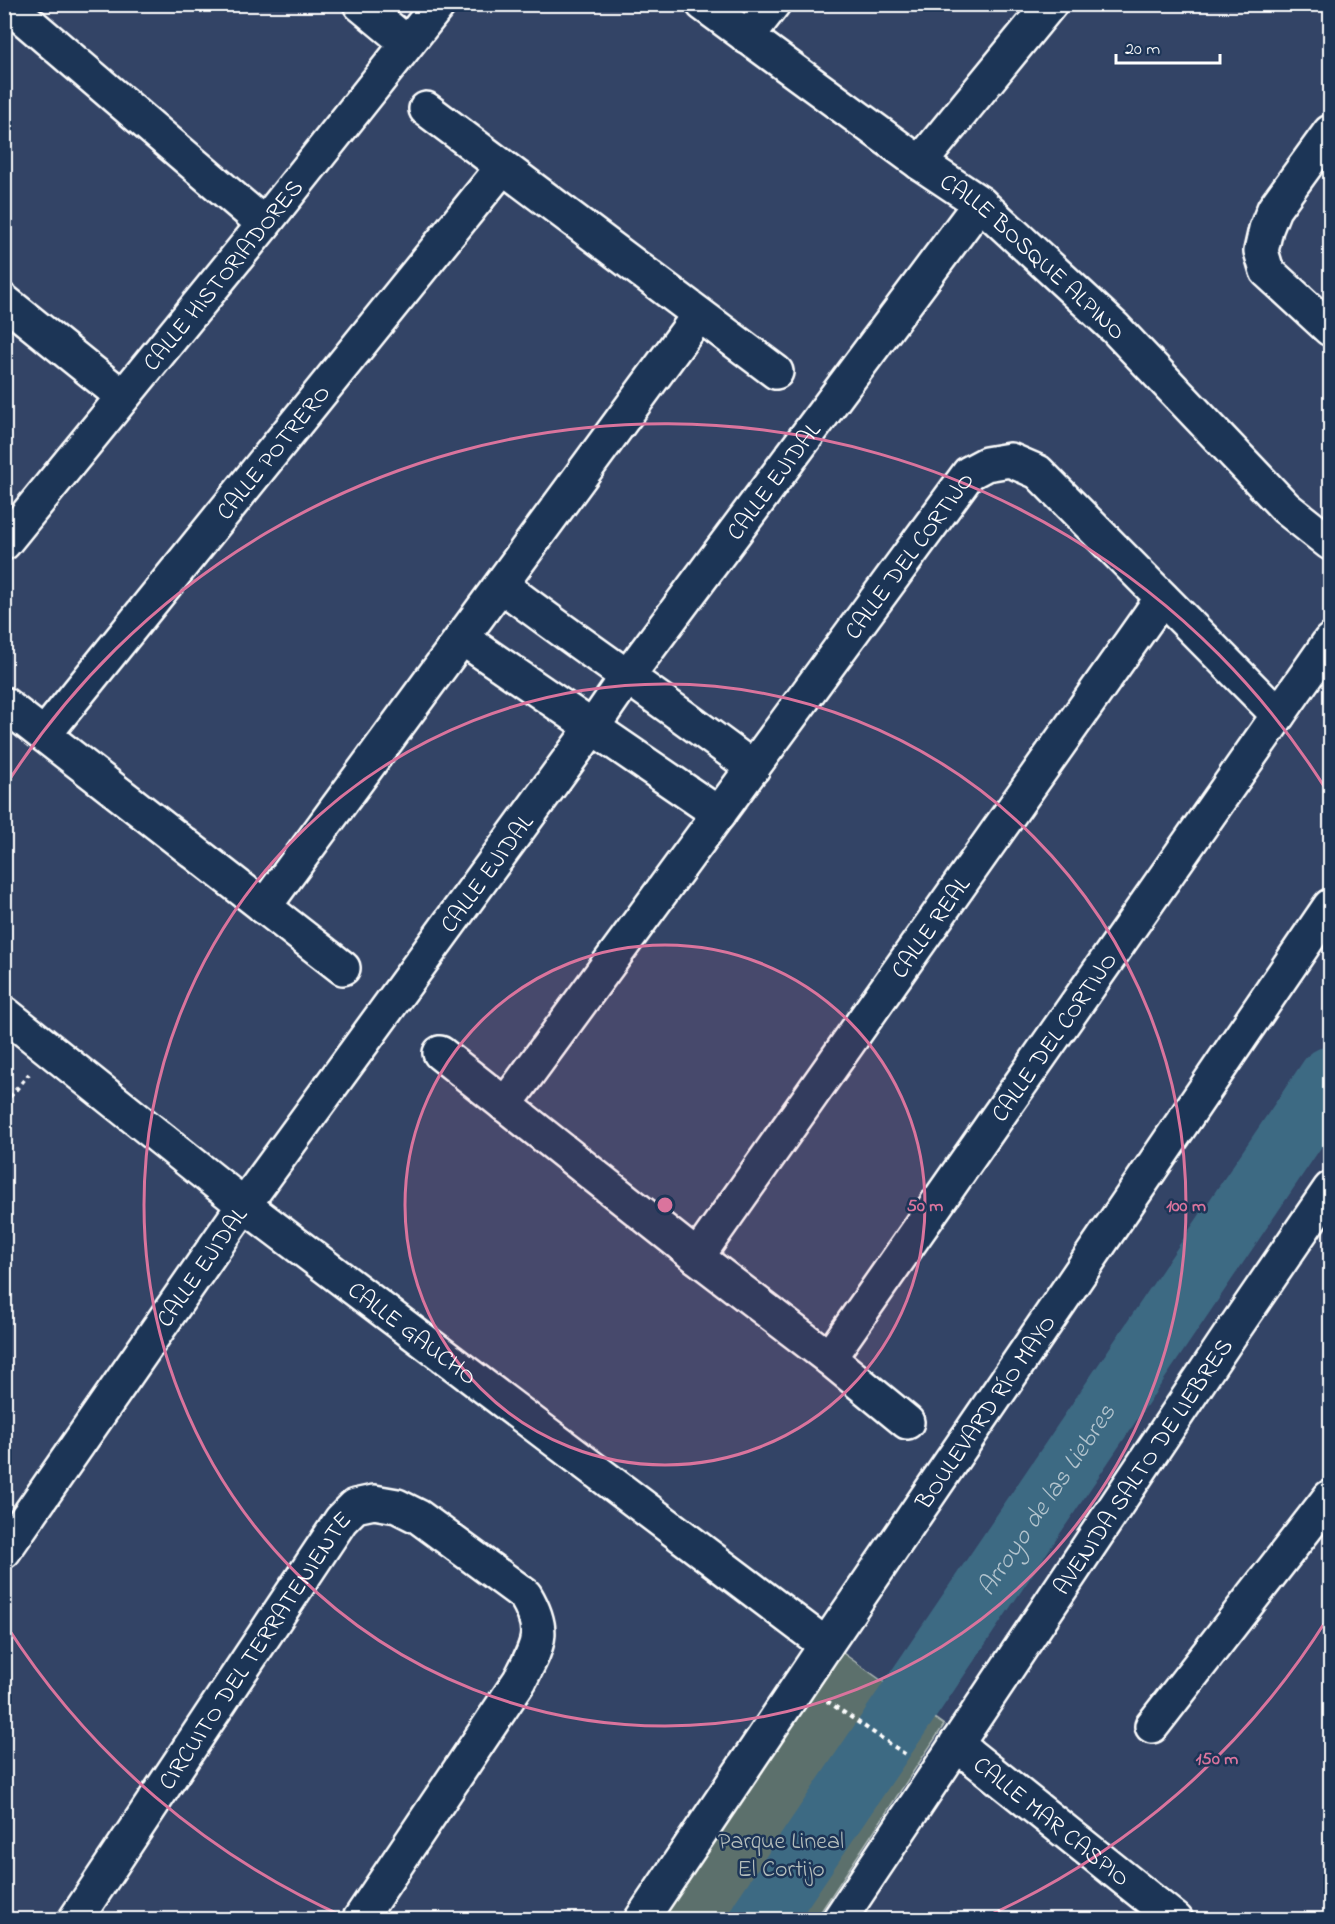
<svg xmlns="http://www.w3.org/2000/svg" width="1335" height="1924" font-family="'Indie Flower',sans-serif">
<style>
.green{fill:#5c706c;stroke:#aeb8b6;stroke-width:1.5}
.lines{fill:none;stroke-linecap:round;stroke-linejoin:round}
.river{stroke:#3e6a83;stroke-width:63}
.minor-casing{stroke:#fff;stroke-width:38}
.path{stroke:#fff;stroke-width:4;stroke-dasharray:4.5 4.5;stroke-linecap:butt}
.minor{stroke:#1d3557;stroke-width:33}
.ring{fill:none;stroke:#da749d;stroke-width:3}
.labels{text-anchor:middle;stroke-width:5;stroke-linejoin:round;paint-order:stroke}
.street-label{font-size:24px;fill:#fff;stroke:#1d3557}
.park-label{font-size:24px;fill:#b6bfbd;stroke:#1d3557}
.water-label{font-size:26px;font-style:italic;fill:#b2c3cd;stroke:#1d3557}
.centre{fill:#da749d;stroke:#1d3557;stroke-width:3}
.ring-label{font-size:18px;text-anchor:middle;font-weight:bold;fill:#da749d;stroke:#1d3557;stroke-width:5;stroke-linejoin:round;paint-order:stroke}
</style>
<rect width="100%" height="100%" fill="#346"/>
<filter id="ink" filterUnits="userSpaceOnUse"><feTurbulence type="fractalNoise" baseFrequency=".0167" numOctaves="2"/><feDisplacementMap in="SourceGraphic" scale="12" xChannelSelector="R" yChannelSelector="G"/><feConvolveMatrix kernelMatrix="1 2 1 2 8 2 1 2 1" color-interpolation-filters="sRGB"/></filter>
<g filter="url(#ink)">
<!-- green -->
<polygon class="green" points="840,1651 944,1725 816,1919 658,1920"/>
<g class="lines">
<!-- river -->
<path class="river" id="s1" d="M761,1920L1330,1078"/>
<!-- minor casing -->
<g class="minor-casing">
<g id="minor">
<polyline points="7,4 264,224"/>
<polyline points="360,4 407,43"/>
<path id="s2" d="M703,4L920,163L980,203L1115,328L1286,508L1330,543"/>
<polyline points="747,37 773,4"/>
<polyline points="426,109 776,372"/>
<polyline points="1330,132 1274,209 1266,229 1261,251 1267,271 1330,329"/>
<polyline points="920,163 1050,4"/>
<polyline points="4,301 122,396"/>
<path id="s3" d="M4,543L264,224L439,4"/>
<path d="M501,585C584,648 670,705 753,768"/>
<polyline points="462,638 719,814"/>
<polyline points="4,704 343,968"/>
<path id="s4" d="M44,735L502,168"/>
<polyline points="264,907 699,315"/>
<path id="s5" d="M4,1013L244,1205L826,1645"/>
<polyline points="440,1053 697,1257 829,1358 907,1422"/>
<path id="s6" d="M505,1105L969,473L986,464L1010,460L1038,472L1278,715"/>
<path id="s7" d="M697,1257L1162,598"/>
<path id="s8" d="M829,1358L1330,641"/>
<path id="s9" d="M4,1551L244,1205L592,728L627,677L980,203"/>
<polyline points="1152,1726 1330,1497"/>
<path id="s10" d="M956,1744L1176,1920"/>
<path id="s11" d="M75,1920L341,1520L355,1506L374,1502L397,1506L419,1517L525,1595C547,1632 538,1644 520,1680L359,1920"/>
<path id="s12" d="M641,1920L826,1645L1330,906"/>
<path id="s13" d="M839,1920L1228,1338L1330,1189"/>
</g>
</g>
<!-- path -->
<g class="path">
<polyline points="4,1104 29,1074"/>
<polyline points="827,1701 908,1756"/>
</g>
<!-- minor -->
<use href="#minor" class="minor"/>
</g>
</g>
<!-- distance rings -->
<circle cx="665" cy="1205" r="260" fill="#da749d" fill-opacity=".12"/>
<g class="ring">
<circle cx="665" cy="1205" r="260"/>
<circle cx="665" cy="1205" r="521"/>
<path d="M1327 1619A781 781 0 0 1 983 1918M347 1918A781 781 0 0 1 6 1625M6 785A781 781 0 0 1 1327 791"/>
</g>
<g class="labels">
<!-- street labels -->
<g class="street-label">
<text dy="8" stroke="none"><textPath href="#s2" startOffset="416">CALLE BOSQUE ALPINO</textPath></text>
<text dy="8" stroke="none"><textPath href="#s3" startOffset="346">CALLE HISTORIADORES</textPath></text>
<text dy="8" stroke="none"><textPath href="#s4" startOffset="364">CALLE POTRERO</textPath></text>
<text dy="8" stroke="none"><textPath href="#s9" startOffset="1318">CALLE EJIDAL</textPath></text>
<text dy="8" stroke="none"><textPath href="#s6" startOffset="682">CALLE DEL CORTIJO</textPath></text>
<text dy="8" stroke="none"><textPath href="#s9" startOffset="832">CALLE EJIDAL</textPath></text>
<text dy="8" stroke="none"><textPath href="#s7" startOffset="404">CALLE REAL</textPath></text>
<text dy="8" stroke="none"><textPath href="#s8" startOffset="392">CALLE DEL CORTIJO</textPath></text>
<text dy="8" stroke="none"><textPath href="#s9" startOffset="346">CALLE EJIDAL</textPath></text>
<text dy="8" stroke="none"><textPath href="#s5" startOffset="519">CALLE GAUCHO</textPath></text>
<text dy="8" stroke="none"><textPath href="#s12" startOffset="614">BOULEVARD RÍO MAYO</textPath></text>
<text dy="8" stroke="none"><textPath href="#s13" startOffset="546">AVENIDA SALTO DE LIEBRES</textPath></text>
<text dy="8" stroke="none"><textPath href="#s11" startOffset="324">CIRCUITO DEL TERRATENIENTE</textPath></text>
<text dy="8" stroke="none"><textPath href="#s10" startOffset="123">CALLE MAR CASPIO</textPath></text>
</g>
<!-- park labels -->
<g class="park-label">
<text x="781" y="1848">Parque Lineal<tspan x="781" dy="28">El Cortijo</tspan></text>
</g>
<!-- water labels -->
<g class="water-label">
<text dy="9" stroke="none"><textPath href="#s1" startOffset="508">Arroyo de las Liebres</textPath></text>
</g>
</g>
<circle cx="665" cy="1205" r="9" class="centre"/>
<g class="ring-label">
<text x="925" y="1211">50 m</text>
<text x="1186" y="1211">100 m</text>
<text x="1217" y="1764">150 m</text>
</g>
<!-- margin -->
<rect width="1335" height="1924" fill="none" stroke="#1d3557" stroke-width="24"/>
<rect x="12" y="12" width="1311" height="1900" fill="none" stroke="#fff" stroke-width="2" filter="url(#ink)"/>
<!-- scale -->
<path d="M1116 54v9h104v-9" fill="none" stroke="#ffffff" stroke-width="3"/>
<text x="1125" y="54" font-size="18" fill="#ffffff" stroke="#1d3557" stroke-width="4.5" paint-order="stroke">20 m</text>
</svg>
